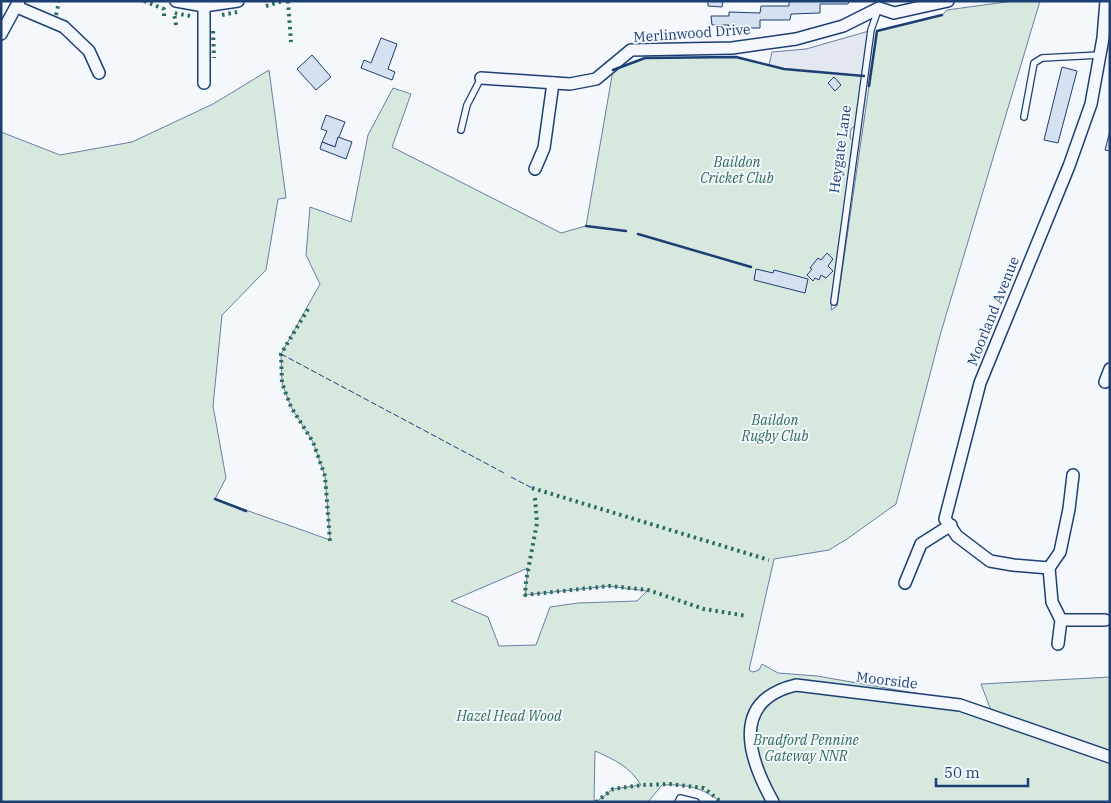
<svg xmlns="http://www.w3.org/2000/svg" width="1111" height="803" font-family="'IBM Plex Serif',serif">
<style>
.green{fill:#d7e8df;stroke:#687fa3;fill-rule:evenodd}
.parking{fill:#e3e8f0;stroke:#687fa3}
.building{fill:#d5e0f0;stroke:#1d3f73}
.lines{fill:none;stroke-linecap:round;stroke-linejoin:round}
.service-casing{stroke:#1d3f73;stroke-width:8}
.minor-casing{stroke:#1d3f73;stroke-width:14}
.service{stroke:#f4f7fb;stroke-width:5.5}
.minor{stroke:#f4f7fb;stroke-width:11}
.hedge{stroke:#2c6c60;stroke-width:4;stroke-dasharray:2.5 4;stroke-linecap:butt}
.fence{stroke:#1d3f73;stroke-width:1;stroke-dasharray:6 2.5;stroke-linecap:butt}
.wall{stroke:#1d3f73;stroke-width:2.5}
.labels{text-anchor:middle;stroke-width:4;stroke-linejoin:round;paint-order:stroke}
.street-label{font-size:14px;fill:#1d3f73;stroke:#f4f7fb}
.park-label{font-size:14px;font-style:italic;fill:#2c6c60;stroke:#f4f7fb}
</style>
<rect width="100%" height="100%" fill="#f4f7fb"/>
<!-- green -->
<g class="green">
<path d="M1013,1H1040L941,332L896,504L847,539L829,550L774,559L749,670L753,672L759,670L762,664L778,673L817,676L926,695L1110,762V802H721C701,787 687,784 662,785L648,802H596L613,789L641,785C629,766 615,760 595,751L594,802H1V132L60,155L132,142L213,104L269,70L286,198L278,199L266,270L222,315L213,406L226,478L215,499L330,540L325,476L313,442L291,407L282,383L281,354L320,284L306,255L310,207L351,222L368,135L393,88L411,94L392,147L561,233L586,226L613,70L645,58L736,57L784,69L864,76L855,126L851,129L850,138L853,140L831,310L837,306L877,31L942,15L947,10ZM528,568L525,595L609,586L647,591L637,601L578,603L550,607L536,645L499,646L488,617L451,601Z"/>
<polygon points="1110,677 1110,757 992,713 981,684"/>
</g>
<!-- parking -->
<polygon class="parking" points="869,31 864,76 784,69 769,65 772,52 806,49"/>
<!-- building -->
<g class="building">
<polygon points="708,1 723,1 722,7 708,6"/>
<polygon points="789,1 849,1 848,4 820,4 820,13 791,14 790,20 760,20 760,28 728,28 729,25 712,25 711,16 729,16 729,12 760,13 761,6 789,6"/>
<polygon points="381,38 397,44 388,69 395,72 392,80 361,68 364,60 371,63"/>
<polygon points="312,55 331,77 316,90 297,69"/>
<polygon points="1062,67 1077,71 1058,143 1044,140"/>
<polygon points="834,77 841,85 835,91 828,83"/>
<polygon points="326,115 345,122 335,147 322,142 327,131 321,129"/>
<polygon points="1110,131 1110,151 1105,150"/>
<polygon points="338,137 352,142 346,159 320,149 322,142 335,147"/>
<polygon points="827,253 833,259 828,266 833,271 826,278 821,275 819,280 815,278 813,281 807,275 812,269 810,268 818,258 821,260"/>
<polygon points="756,269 773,273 774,270 808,279 805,293 754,280"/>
</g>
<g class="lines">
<!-- service casing -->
<g class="service-casing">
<g id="service">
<polyline points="1024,117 1034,63 1042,58 1100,55"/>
<polyline points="461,130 467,105 481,78"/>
<polyline points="834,302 871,30 878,10"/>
<polyline points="678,802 680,798 696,802"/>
</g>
</g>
<!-- minor casing -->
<g class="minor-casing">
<g id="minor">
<polyline points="176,1 204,6 238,1"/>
<polyline points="204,6 204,83"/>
<polyline points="17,7 64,27 89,51 99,73"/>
<polyline points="879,8 894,13 948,1"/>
<polyline points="1,34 19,1"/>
<polyline points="481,78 570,84 596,79 631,50 732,48 796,39 843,26 879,8"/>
<polyline points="535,169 544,148 553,83"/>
<polyline points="1105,382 1110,369"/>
<polyline points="1049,568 1013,565 990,561 957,536 945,519 980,383 1069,166 1091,104 1103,38 1106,1"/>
<polyline points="905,583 921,544 951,525"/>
<polyline points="1061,620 1105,620"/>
<polyline points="1058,644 1061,620 1052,602 1049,568 1060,552 1069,509 1073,475"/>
<path d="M773,802C749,759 729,701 796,685L960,705L1110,757"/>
</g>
</g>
<!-- service -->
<use href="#service" class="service"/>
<!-- minor -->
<use href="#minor" class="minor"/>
<!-- hedge -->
<g class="hedge">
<polyline points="144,1 164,9 164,17"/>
<polyline points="288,1 291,42"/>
<polyline points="126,2 126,1"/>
<polyline points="266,6 283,1"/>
<polyline points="56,15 59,2"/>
<polyline points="222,15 237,12"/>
<polyline points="176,25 174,13 190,16"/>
<polyline points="213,31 214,58"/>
<polyline points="308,309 281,354 282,383 291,407 313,442 325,476 330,541"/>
<polyline points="532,488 769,560"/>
<polyline points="535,498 537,523 526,581 525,595 609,586 648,590 704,609 747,616"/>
<polyline points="596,802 613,789 642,785 670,784 704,788 721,802"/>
</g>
<!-- fence -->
<g class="fence">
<polyline points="281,354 504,473"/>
<polyline points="511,477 532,488"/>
</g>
<!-- wall -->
<g class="wall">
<polyline points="613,70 645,58 736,57 784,69 864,76"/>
<polyline points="869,86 877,31 942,15"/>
<polyline points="586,226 626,231"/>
<polyline points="638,234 751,267"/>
<polyline points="215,499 246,511"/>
</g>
</g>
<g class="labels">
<!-- street labels -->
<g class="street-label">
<text transform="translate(692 33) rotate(-4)" y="5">Merlinwood Drive</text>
<text transform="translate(840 149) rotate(-82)" y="5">Heygate Lane</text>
<text transform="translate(993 311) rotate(-68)" y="5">Moorland Avenue</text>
<text transform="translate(887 680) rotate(7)" y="5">Moorside</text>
</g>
<!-- park labels -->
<g class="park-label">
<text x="737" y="167">Baildon<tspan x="737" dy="16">Cricket Club</tspan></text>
<text x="775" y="425">Baildon<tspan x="775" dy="16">Rugby Club</tspan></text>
<text x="509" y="721">Hazel Head Wood</text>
<text x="806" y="745">Bradford Pennine<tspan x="806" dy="16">Gateway NNR</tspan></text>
</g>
</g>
<!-- border -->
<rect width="1111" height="803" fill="none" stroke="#1d3f73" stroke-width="5"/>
<!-- scale -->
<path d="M936 778v8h92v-8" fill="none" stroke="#1d3f73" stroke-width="2.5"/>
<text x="944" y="778" font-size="15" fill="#1d3f73" stroke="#f4f7fb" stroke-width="4" paint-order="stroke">50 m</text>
</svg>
